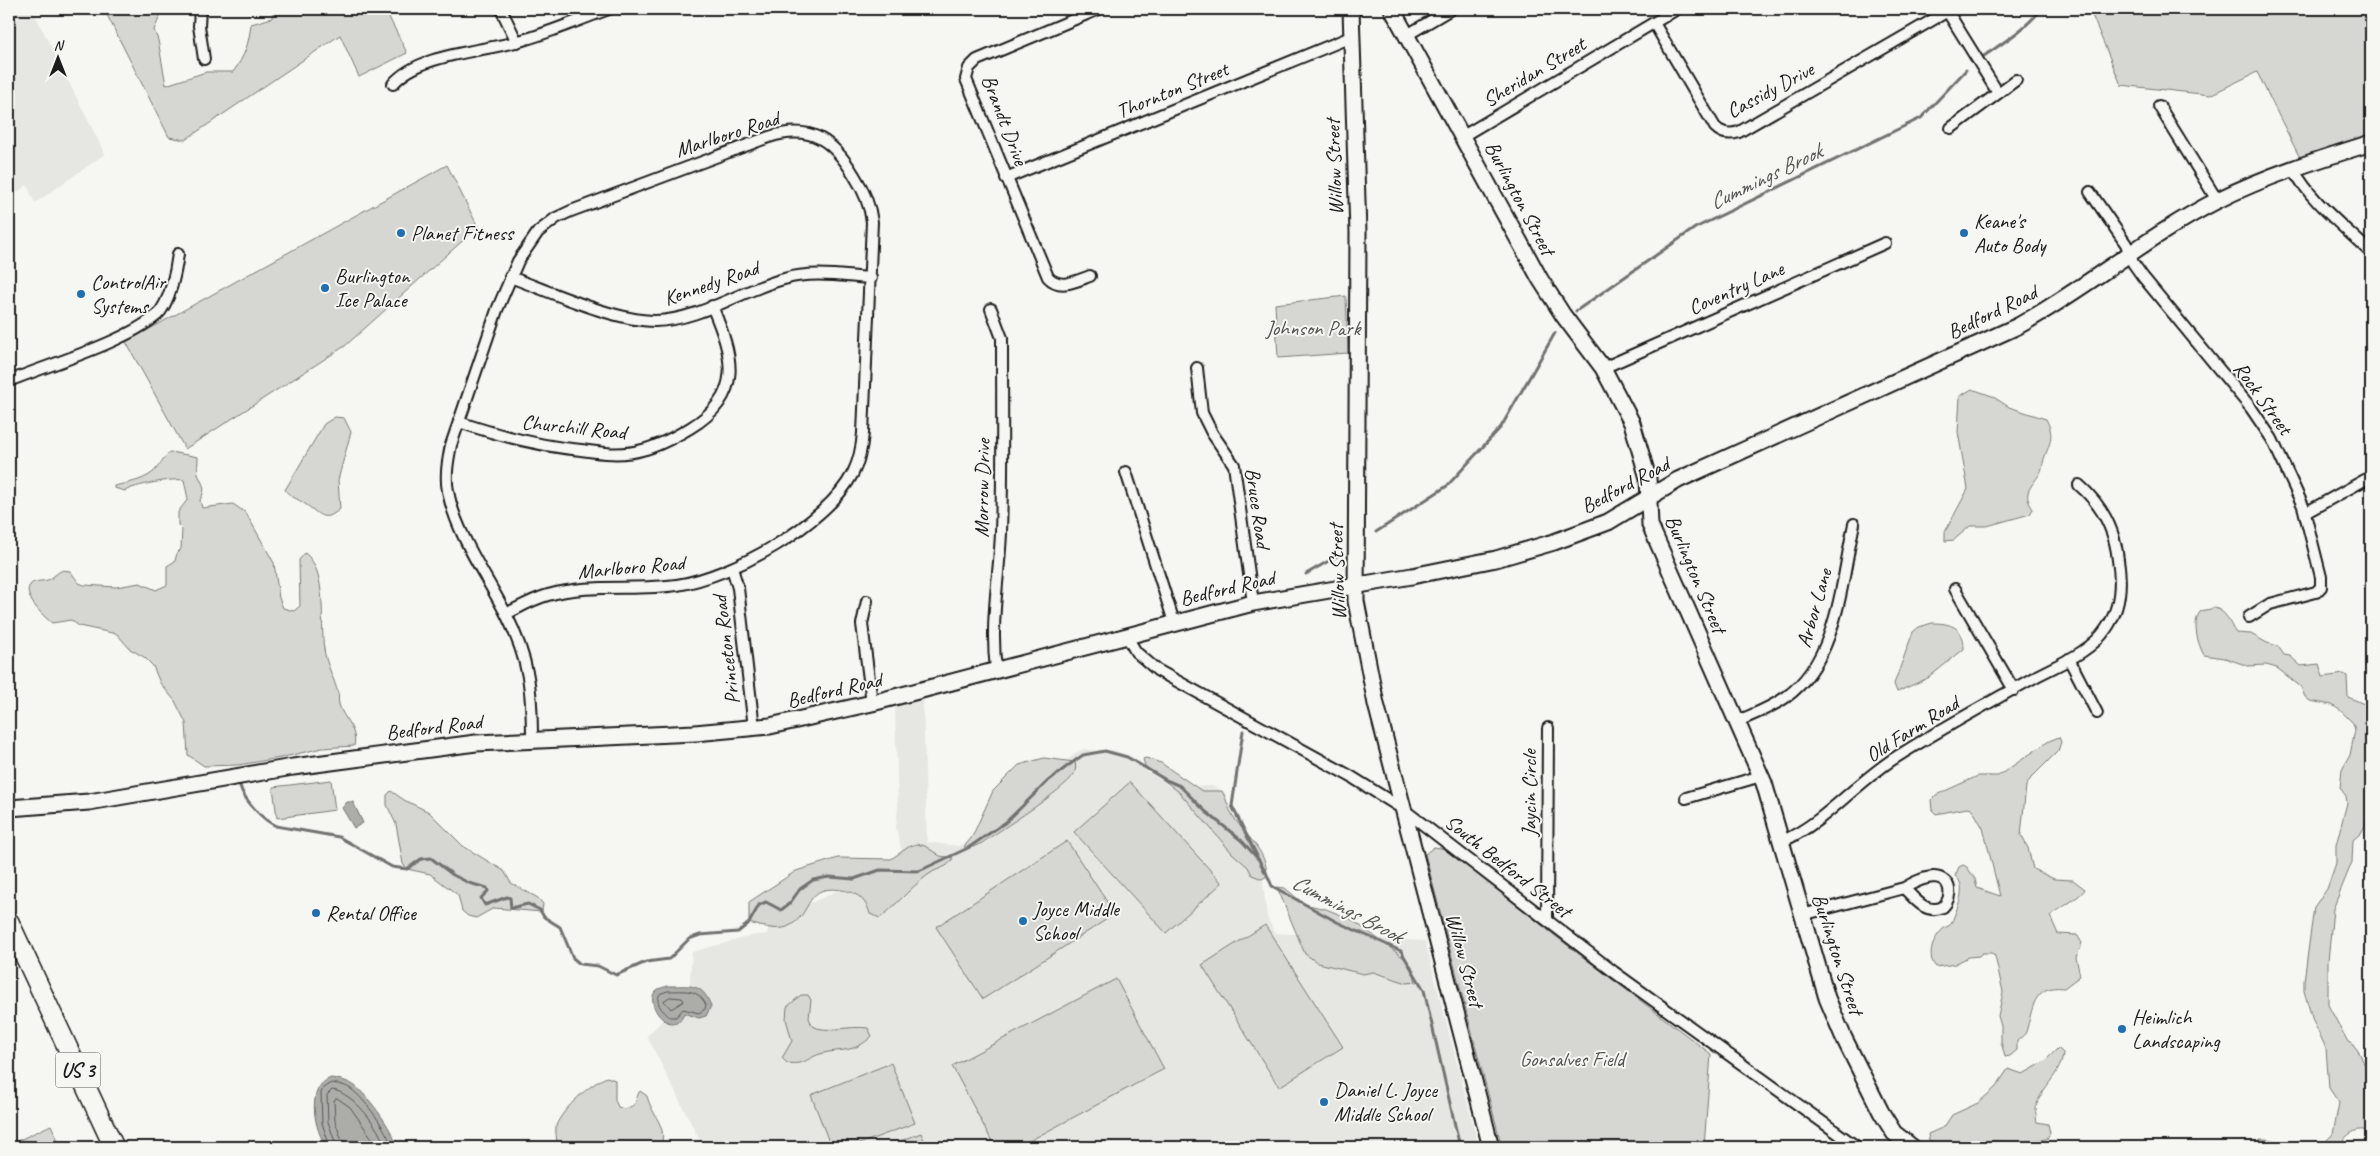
<svg xmlns="http://www.w3.org/2000/svg" width="2380" height="1156" font-family="Caveat,sans-serif">
<style>
.built{fill:#e6e6e2}
.green{fill:#d6d6d2;stroke:#797977}
.water{fill:#acaca9;stroke:#727271}
.lines{fill:none;stroke-linecap:round;stroke-linejoin:round}
.shore{stroke:#565654;stroke-width:1}
.stream{stroke:#727271;stroke-width:3}
.street-casing{stroke:#1c1c1c;stroke-width:14}
.secondary-casing{stroke:#1c1c1c;stroke-width:19}
.highway-casing{stroke:#1c1c1c;stroke-width:22}
.street{stroke:#f6f6f2;stroke-width:10}
.secondary{stroke:#f6f6f2;stroke-width:15}
.highway{stroke:#f6f6f2;stroke-width:19}
.poi-dot{fill:#1f6fb2;stroke:#f6f6f2;stroke-width:2}
.labels{text-anchor:middle;stroke-width:4;stroke-linejoin:round;paint-order:stroke}
.shield{fill:#f6f6f2;stroke:#5d5d5c;stroke-width:1}
.shield-label{font-size:20px;font-weight:bold;fill:#1c1c1c}
.street-label{font-size:21px;fill:#1c1c1c;stroke:#f6f6f2}
.poi-label{font-size:21px;fill:#1c1c1c;stroke:#f6f6f2;text-anchor:start}
.park-label{font-size:21px;fill:#545453;stroke:#f6f6f2}
.water-label{font-size:22px;font-style:italic;fill:#565654;stroke:#f6f6f2}
</style>
<rect width="100%" height="100%" fill="#f6f6f2"/>
<filter id="ink" filterUnits="userSpaceOnUse"><feTurbulence type="fractalNoise" baseFrequency=".02" numOctaves="2"/><feDisplacementMap in="SourceGraphic" scale="10" xChannelSelector="R" yChannelSelector="G"/><feConvolveMatrix kernelMatrix="1 2 1 2 8 2 1 2 1" color-interpolation-filters="sRGB"/></filter>
<g filter="url(#ink)">
<!-- built -->
<g class="built">
<polygon points="9,9 32,9 105,154 35,203 27,185 9,198"/>
<polygon points="923,699 927,842 958,846 965,844 1060,768 1075,753 1084,749 1095,751 1113,750 1132,757 1147,772 1161,777 1168,786 1188,787 1213,786 1225,793 1233,821 1262,875 1267,917 1275,933 1425,941 1479,1147 703,1147 647,1036 689,994 692,952 751,936 767,934 769,925 813,902 837,891 857,892 907,872 896,828 898,807 895,707"/>
</g>
<!-- green -->
<g class="green">
<path d="M104,9H166L160,16L154,30L158,40L166,85L206,72H233C245,56 249,43 251,24L272,18L273,9H390L389,17L407,53L359,77L340,35L185,140L169,137Z"/>
<polygon points="2073,9 2371,9 2371,137 2301,160 2257,72 2210,95 2121,85 2092,15"/>
<polygon points="447,165 478,227 345,346 185,449 126,342"/>
<polygon points="1346,296 1348,353 1278,358 1275,304"/>
<path d="M1972,389L1992,396L2009,407L2046,419C2054,434 2051,441 2045,456C2043,461 2043,466 2041,471C2034,486 2020,491 2033,509L2030,514L1987,526H1970L1954,540L1945,541V532L1968,489L1958,432L1960,396Z"/>
<path d="M335,417L344,418L351,432L338,480L340,509C323,524 319,513 305,504C297,498 291,498 285,490L324,424Z"/>
<path d="M171,452L198,457C198,462 197,469 198,474C203,486 207,488 200,500L202,508L233,504L246,513L274,563L279,598L283,608L294,611L300,606L299,560L305,553C328,571 320,623 324,649C326,664 334,678 338,693C339,696 338,700 339,704C343,719 358,729 354,746L322,748L280,758L238,765L204,766L188,755L186,723L175,701L160,683L153,666L144,657L130,649L117,634L79,626L71,620L52,623C44,617 20,594 31,584C35,580 44,582 50,579C54,576 58,572 63,570L70,571L79,583L84,585L116,587L140,583L156,590L167,585V566L175,561L177,553L181,549L182,529L178,525V512L188,499L184,480C174,478 134,485 125,491L114,488V486C127,483 142,481 152,473C160,467 162,457 171,452Z"/>
<path d="M2215,608C2228,612 2229,624 2236,633L2251,634L2267,643L2278,646L2284,655L2290,656L2301,666L2319,664L2323,677L2344,674L2347,676L2348,697L2371,707L2369,748L2371,807L2369,818L2361,833L2353,840L2352,862L2333,909L2328,961V1005L2348,1042L2354,1045L2360,1054L2369,1075L2371,1133C2362,1127 2353,1130 2345,1138L2343,1147H2320L2333,1134L2339,1103L2329,1088L2326,1048L2313,1021L2304,991V981L2314,907L2327,889L2336,863V845L2347,803L2346,796L2340,788L2342,770L2350,755L2355,730L2353,723L2341,711L2332,705L2310,701L2305,697L2301,687L2277,668L2266,665L2248,666L2225,658L2204,655C2198,645 2191,621 2201,611Z"/>
<path d="M1932,623C1951,623 1964,627 1964,649L1928,678L1897,692L1894,684L1913,632L1919,627Z"/>
<path d="M2059,737L2061,742L2058,751L2031,778L2026,786L2021,835L2028,848L2033,869L2054,879L2073,880L2085,889C2082,896 2057,910 2050,916L2058,934L2077,935L2082,943L2076,957L2080,976L2064,988C2032,984 2033,1010 2026,1032C2025,1035 2020,1038 2017,1041V1050L2010,1056L2005,1057L2001,1042V1026L1998,1016L2003,992L1995,956L1992,953H1982L1979,956L1968,957L1955,964L1936,967C1926,957 1933,938 1943,929C1946,926 1950,927 1952,922C1956,910 1969,886 1955,876L1959,867L1963,865L1967,867L1975,879L1977,888L2000,896L1983,828L1972,809L1967,808L1936,814L1932,810L1931,800L1936,795L1978,776H1998L2049,741Z"/>
<path d="M1044,758L1075,762C1076,766 1076,770 1074,774C1065,790 1001,829 982,843L973,847H964L972,837L993,791L1019,765Z"/>
<path d="M1146,758L1161,763L1202,791H1222C1227,799 1228,809 1233,816C1246,837 1267,850 1267,876L1262,879L1252,875L1248,867L1232,853L1179,792L1145,766L1143,759Z"/>
<polygon points="331,780 335,810 277,818 273,787"/>
<polygon points="1130,782 1222,883 1166,933 1074,832"/>
<polygon points="391,791 404,800 429,812 463,846 504,871 511,883 538,898 543,904 542,912 494,908 476,918 468,916 462,911 458,895 430,874 407,869 403,864 396,824 387,805 387,795"/>
<polygon points="1067,841 1115,914 983,999 936,927"/>
<path d="M917,844L925,846L940,856L953,858C948,867 943,867 934,871C914,883 899,903 880,918L870,914C867,902 858,893 847,891C801,881 816,914 787,927C776,931 760,926 749,923V902L796,871L838,858L891,859L910,846Z"/>
<polygon points="1434,847 1447,849 1554,935 1711,1054 1704,1147 1502,1147 1425,854"/>
<polygon points="1277,887 1285,888 1304,904 1326,909 1351,919 1408,961 1412,966 1416,982 1407,983 1373,972 1363,974 1318,963 1305,954"/>
<polygon points="1265,925 1343,1047 1279,1087 1202,965"/>
<polygon points="1116,979 1164,1069 1018,1147 995,1147 952,1066"/>
<path d="M801,995H808L811,1000L809,1018L812,1026C827,1034 849,1025 868,1028L872,1036C854,1054 841,1048 820,1054C805,1059 806,1065 787,1063L782,1058L792,1041L786,1019L787,1007Z"/>
<path d="M2058,1048L2063,1053C2062,1079 2029,1093 2037,1122L2048,1124L2050,1133L2047,1139L2019,1142L1993,1141L1980,1147L1939,1144L1929,1140L1928,1134L1944,1127L1952,1115L1978,1103L1996,1087L2008,1069L2023,1074L2044,1062Z"/>
<polygon points="891,1063 915,1123 851,1147 831,1147 811,1095"/>
<path d="M607,1077L615,1080V1100L618,1107L624,1109C641,1104 633,1101 640,1091L647,1096C652,1116 669,1128 660,1147H559L557,1145C557,1140 555,1131 556,1126C562,1109 591,1083 607,1077Z"/>
<polygon points="51,1125 61,1147 9,1147 9,1145"/>
<polygon points="921,1133 927,1147 885,1147"/>
<polygon points="2260,1139 2267,1139 2316,1147 2264,1147 2260,1145"/>
</g>
<!-- water -->
<g class="water">
<polygon points="347,802 353,802 363,823 354,828 342,808"/>
<path d="M668,986C690,986 702,982 711,1006L706,1016L699,1018L684,1013L680,1021C680,1021 673,1023 673,1023C660,1024 645,999 657,990C659,988 665,987 668,986Z"/>
<path d="M331,1078C337,1079 344,1080 350,1083C365,1090 394,1131 397,1147H327C314,1131 305,1086 331,1078Z"/>
</g>
<g class="lines">
<!-- shore -->
<g class="shore">
<path d="M668,991C684,991 698,988 706,1005L705,1009L699,1013L683,1009L676,1017H670C663,1011 654,1004 660,994Z"/>
<polygon points="670,997 682,998 684,1001 671,1009 664,1001"/>
<path d="M330,1147L322,1123L321,1093L323,1088L331,1083C338,1084 345,1085 351,1089C364,1098 388,1131 392,1147"/>
<path d="M337,1147L328,1122L327,1095L332,1090C353,1092 380,1128 385,1147"/>
<polyline points="344,1147 335,1121 334,1100 337,1098 350,1107 378,1147"/>
</g>
<!-- stream -->
<g class="stream">
<path d="M1984,56C2004,42 2027,28 2041,9"/>
<polyline points="1576,311 1695,228 1921,118 1966,70"/>
<polyline points="1376,532 1447,486 1501,427 1555,333"/>
<polyline points="1306,574 1339,555"/>
<polyline points="1243,731 1232,806 1257,856"/>
<path d="M240,786C244,800 263,820 276,826L339,837L392,867L407,869L421,859L431,858L453,875L469,883L487,888L488,891L481,898L485,905L507,897L510,898L511,908L528,904L540,910L544,917L560,927L573,958L580,964L598,966L616,975L646,962L669,959L689,939L700,935L738,932L749,923L759,905L766,902L781,910L790,903L800,889L813,880L829,877L854,879L880,870L919,871L968,848L1006,822L1048,781L1069,765L1083,755L1105,751L1127,757L1166,780L1180,786L1205,811L1242,841L1259,860L1265,872"/>
<polyline points="1265,870 1272,886 1337,922 1401,951 1424,990 1460,1147"/>
</g>
<!-- street casing -->
<g class="street-casing">
<g id="street">
<polyline points="200,9 199,26 204,59"/>
<polyline points="501,9 517,42"/>
<polyline points="1946,9 1998,93"/>
<path d="M1654,23L1715,127C1722,134 1730,135 1739,132L1948,11"/>
<polyline points="1407,35 1451,9"/>
<path d="M393,84C420,52 487,52 526,39C554,31 581,19 609,9"/>
<polyline points="2159,106 2217,200"/>
<polyline points="1951,128 2016,80"/>
<polyline points="1463,136 1677,9"/>
<path d="M2294,170C2311,202 2346,228 2371,253"/>
<polyline points="1006,178 1351,37"/>
<polyline points="2090,192 2126,244 2133,263 2143,277 2251,408 2272,439 2303,506 2321,577 2321,587 2316,592 2270,604 2249,617"/>
<path d="M1090,276C1076,281 1060,290 1048,277L966,79L969,68L977,60L1099,9"/>
<path d="M510,277C549,291 614,321 655,321C700,320 741,290 784,279C811,271 842,276 871,278"/>
<path d="M991,309L1002,338C1002,403 1003,468 1001,533C999,579 990,623 996,669"/>
<polyline points="1197,368 1202,413 1212,433 1234,465 1253,603"/>
<polyline points="1603,368 1885,243"/>
<path d="M9,381C50,364 124,343 157,315C170,303 176,270 178,254"/>
<path d="M459,422C500,436 538,446 581,450C601,453 622,456 642,450C659,446 675,437 690,428C745,395 733,356 712,306"/>
<polyline points="1126,472 1174,622"/>
<polyline points="2305,513 2370,477"/>
<polyline points="732,568 738,588 754,728"/>
<polyline points="1955,589 2014,690"/>
<polyline points="867,601 862,624 872,703"/>
<path d="M506,614C487,577 455,532 448,491C445,476 448,460 451,445L497,310L518,261L538,232L556,218L571,211L769,137C811,124 833,140 854,175C863,189 870,205 872,222L863,433C862,446 859,461 853,473C826,525 733,576 677,585C634,591 590,583 548,595C533,599 520,607 506,614C529,660 532,689 532,739"/>
<polyline points="1126,635 1136,652 1157,670 1350,776 1403,809 1614,972 1857,1147"/>
<polyline points="2069,659 2097,713"/>
<path d="M1738,721C1754,714 1771,708 1786,697C1838,660 1841,582 1854,524"/>
<polyline points="1686,798 1761,776"/>
<path d="M1783,841C1826,822 1857,781 1898,756C1942,728 1989,703 2035,677C2059,664 2091,652 2106,629C2121,608 2122,584 2118,560C2115,530 2102,505 2079,485"/>
<path d="M1802,915L1904,888C1915,899 1926,915 1943,907C1953,897 1952,878 1934,877C1924,877 1913,883 1904,888"/>
<polyline points="1547,920 1548,728"/>
</g>
</g>
<!-- secondary casing -->
<g class="secondary-casing">
<g id="secondary">
<polyline points="1351,9 1358,233 1356,601 1376,704 1491,1147"/>
<polyline points="1392,9 1540,279 1563,315 1603,368 1632,423 1648,478 1650,525 1764,783 1827,998 1843,1036 1881,1112 1894,1133 1912,1147"/>
<path d="M9,808L89,802L293,767L476,743L695,733L770,726L872,703L1253,603L1412,576L1496,559L1554,542L1608,522L1678,480L2018,326C2087,288 2147,236 2218,200C2266,176 2320,159 2371,143"/>
</g>
</g>
<!-- highway casing -->
<g class="highway-casing">
<polyline id="highway" points="9,922 114,1147"/>
</g>
<!-- street -->
<use href="#street" class="street"/>
<!-- secondary -->
<use href="#secondary" class="secondary"/>
<!-- highway -->
<use href="#highway" class="highway"/>
</g>
</g>
<!-- markers -->
<g class="poi-dot">
<circle cx="401" cy="233" r="5"/>
<circle cx="1964" cy="233" r="5"/>
<circle cx="325" cy="288" r="5"/>
<circle cx="81" cy="294" r="5"/>
<circle cx="316" cy="913" r="5"/>
<circle cx="1023" cy="921" r="5"/>
<circle cx="2122" cy="1029" r="5"/>
<circle cx="1324" cy="1102" r="5"/>
</g>
<g class="labels">
<!-- shield labels -->
<rect class="shield" x="55.5" y="1052.5" width="45" height="35" rx="4"/>
<g class="shield-label">
<text x="78" y="1077">US 3</text>
</g>
<!-- street labels -->
<g class="street-label">
<text transform="translate(1534 72) rotate(-31)" y="7">Sheridan Street</text>
<text transform="translate(1172 90) rotate(-22)" y="7">Thornton Street</text>
<text transform="translate(1770 90) rotate(-28)" y="7">Cassidy Drive</text>
<text transform="translate(1005 120) rotate(69)" y="7">Brandt Drive</text>
<text transform="translate(727 134) rotate(-18)" y="7">Marlboro Road</text>
<text transform="translate(1334 167) rotate(-92)" y="7">Willow Street</text>
<text transform="translate(1520 198) rotate(62)" y="7">Burlington Street</text>
<text transform="translate(711 283) rotate(-19)" y="7">Kennedy Road</text>
<text transform="translate(1736 288) rotate(-24)" y="7">Coventry Lane</text>
<text transform="translate(1992 312) rotate(-26)" y="7">Bedford Road</text>
<text transform="translate(2263 398) rotate(54)" y="7">Rock Street</text>
<text transform="translate(574 427) rotate(6)" y="7">Churchill Road</text>
<text transform="translate(1625 485) rotate(-28)" y="7">Bedford Road</text>
<text transform="translate(982 488) rotate(-89)" y="7">Morrow Drive</text>
<text transform="translate(1258 508) rotate(82)" y="7">Bruce Road</text>
<text transform="translate(631 567) rotate(-5)" y="7">Marlboro Road</text>
<text transform="translate(1337 572) rotate(-92)" y="7">Willow Street</text>
<text transform="translate(1696 574) rotate(67)" y="7">Burlington Street</text>
<text transform="translate(1227 588) rotate(-13)" y="7">Bedford Road</text>
<text transform="translate(1814 608) rotate(-74)" y="7">Arbor Lane</text>
<text transform="translate(726 650) rotate(-97)" y="7">Princeton Road</text>
<text transform="translate(834 690) rotate(-13)" y="7">Bedford Road</text>
<text transform="translate(434 727) rotate(-7)" y="7">Bedford Road</text>
<text transform="translate(1912 729) rotate(-32)" y="7">Old Farm Road</text>
<text transform="translate(1529 793) rotate(-90)" y="7">Jaycin Circle</text>
<text transform="translate(1508 866) rotate(38)" y="7">South Bedford Street</text>
<text transform="translate(1838 954) rotate(72)" y="7">Burlington Street</text>
<text transform="translate(1465 960) rotate(75)" y="7">Willow Street</text>
</g>
<!-- poi labels -->
<g class="poi-label">
<text x="1974" y="228">Keane's<tspan x="1974" dy="24">Auto Body</tspan></text>
<text x="411" y="240">Planet Fitness</text>
<text x="335" y="283">Burlington<tspan x="335" dy="24">Ice Palace</tspan></text>
<text x="91" y="289">ControlAir<tspan x="91" dy="24">Systems</tspan></text>
<text x="1033" y="916">Joyce Middle<tspan x="1033" dy="24">School</tspan></text>
<text x="326" y="920">Rental Office</text>
<text x="2132" y="1024">Heimlich<tspan x="2132" dy="24">Landscaping</tspan></text>
<text x="1334" y="1097">Daniel L. Joyce<tspan x="1334" dy="24">Middle School</tspan></text>
</g>
<!-- park labels -->
<g class="park-label">
<text x="1313" y="335">Johnson Park</text>
<text x="1572" y="1066">Gonsalves Field</text>
</g>
<!-- water labels -->
<g class="water-label">
<text transform="translate(1765 176) rotate(-26)" y="8">Cummings Brook</text>
<text transform="translate(1348 908) rotate(28)" y="8">Cummings Brook</text>
</g>
</g>
<!-- margin -->
<rect width="2380" height="1156" fill="none" stroke="#f6f6f2" stroke-width="30"/>
<rect x="15" y="15" width="2350" height="1126" fill="none" stroke="#1c1c1c" stroke-width="2" filter="url(#ink)"/>
<!-- north arrow -->
<g transform="translate(58 58)" stroke="#f6f6f2" stroke-width="4" paint-order="stroke">
<path d="M0-4L9 19L0 12L-9 19Z" fill="#1c1c1c"/>
<text y="-8" font-size="14" font-weight="bold" text-anchor="middle" fill="#1c1c1c">N</text>
</g>
</svg>
